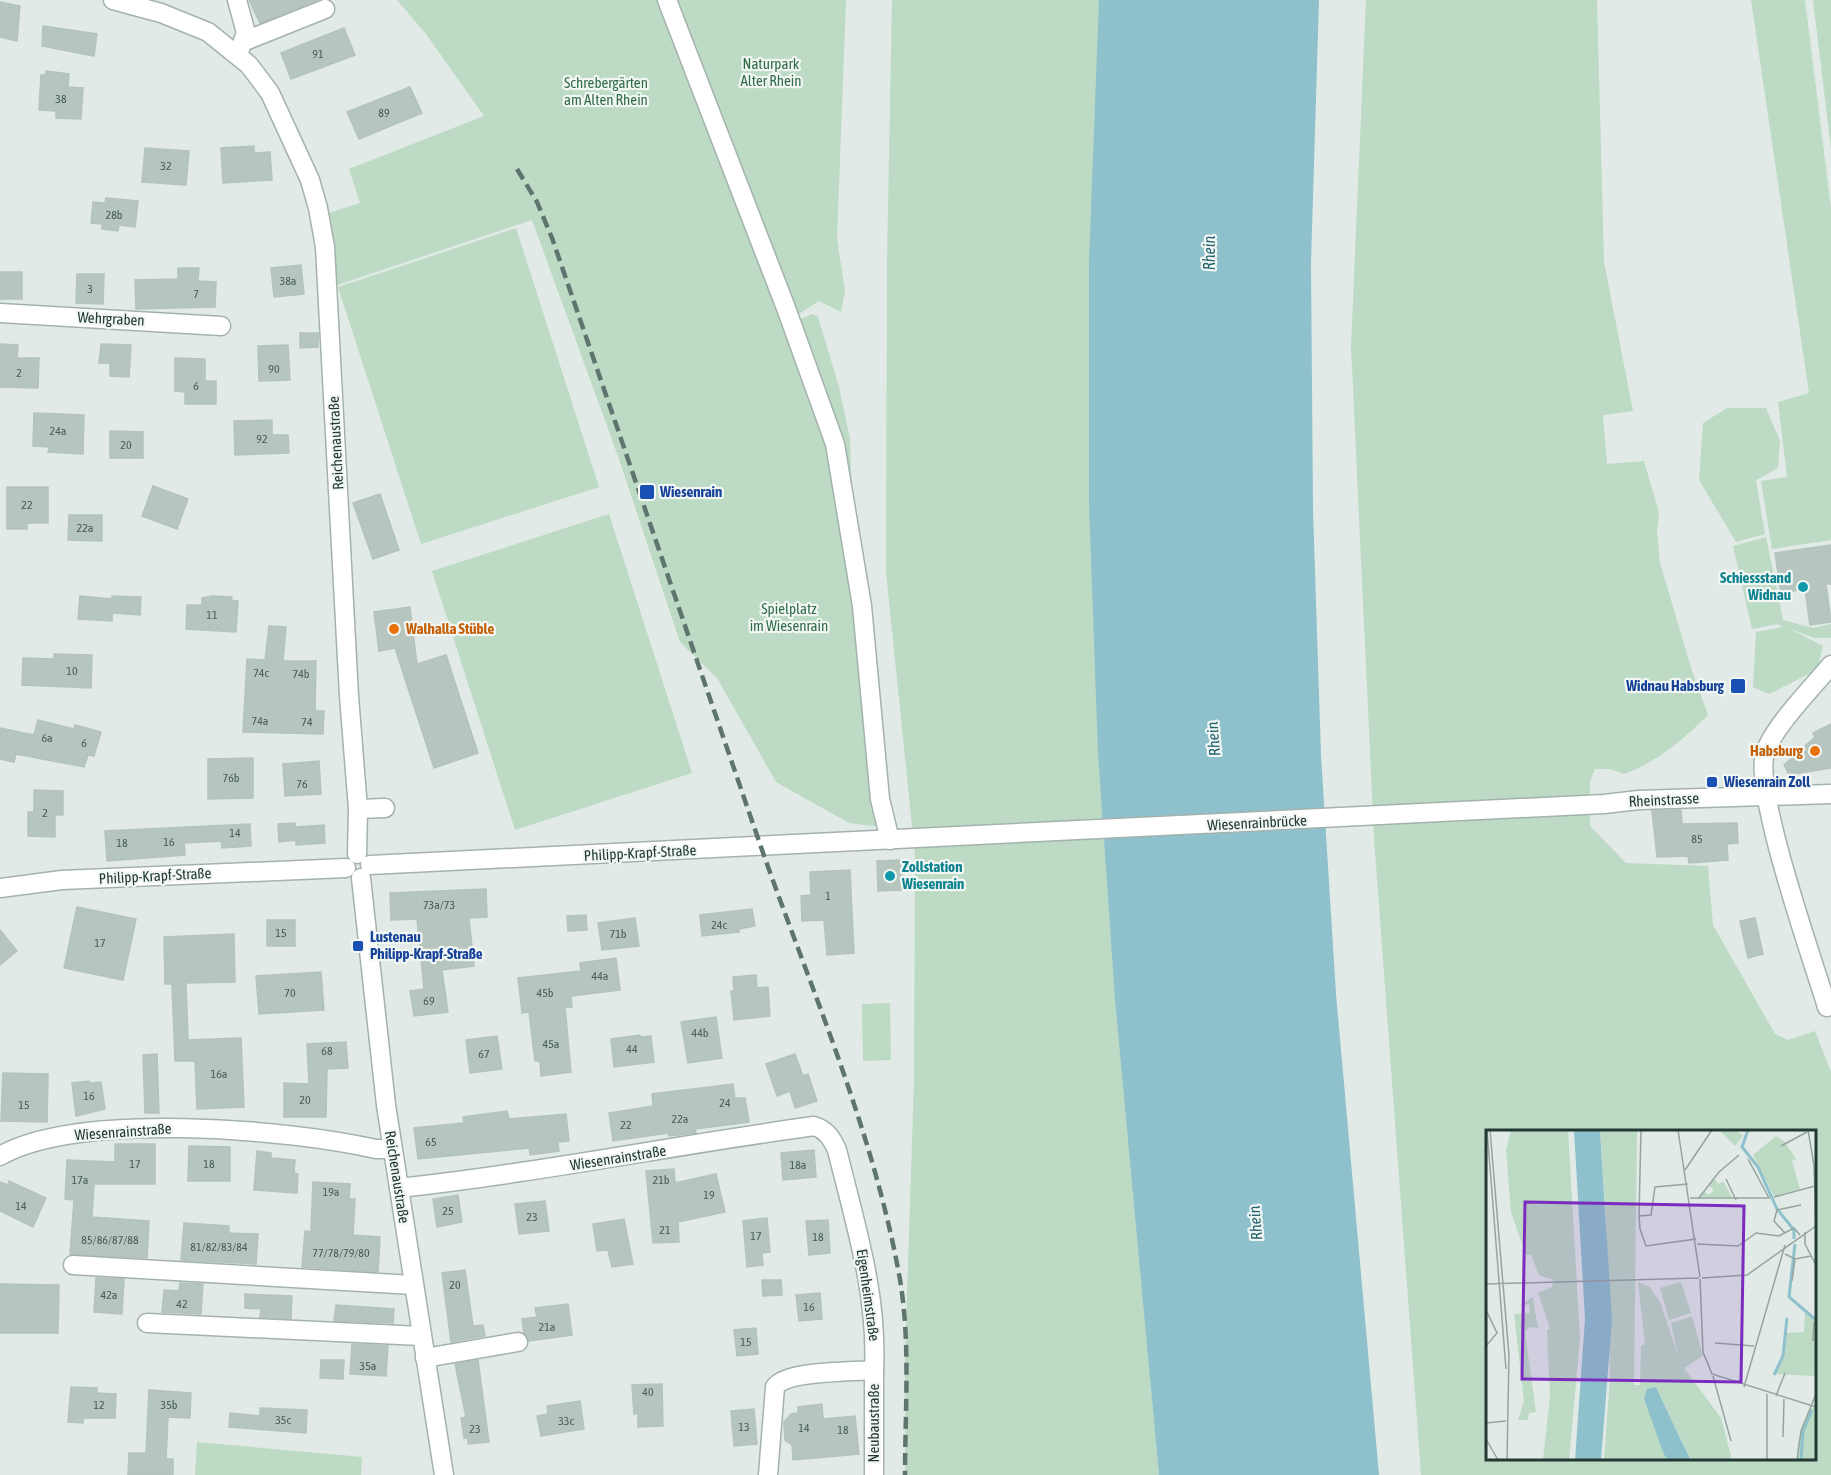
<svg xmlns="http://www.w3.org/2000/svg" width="1831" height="1475" font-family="'Asap Condensed',sans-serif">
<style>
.green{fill:#bcdac4;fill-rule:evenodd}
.water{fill:#8ec1cb}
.building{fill:#b7c5bf;stroke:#b4c3bd;stroke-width:1.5}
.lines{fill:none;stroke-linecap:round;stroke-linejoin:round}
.minor-casing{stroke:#a4b2ad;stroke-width:21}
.minor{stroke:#fff;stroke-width:18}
.rail{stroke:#5e756f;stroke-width:4.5;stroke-dasharray:12 6;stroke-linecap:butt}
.transit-dot{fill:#1a4fb4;stroke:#f2f7f4;stroke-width:2}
.culture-dot{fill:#0f9aa8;stroke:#f2f7f4;stroke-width:2}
.food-dot{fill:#e8710a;stroke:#f2f7f4;stroke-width:2}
.labels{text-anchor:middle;stroke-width:4.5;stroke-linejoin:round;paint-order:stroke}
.number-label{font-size:12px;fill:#485d57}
.park-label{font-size:15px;fill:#316d49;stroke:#f2f7f4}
.street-label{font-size:15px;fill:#233a34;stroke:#f2f7f4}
.transit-label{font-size:15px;font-weight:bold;fill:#164399;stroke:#f2f7f4;text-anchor:start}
.culture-label{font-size:15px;font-weight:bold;fill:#0d838f;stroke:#f2f7f4;text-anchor:end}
.food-label{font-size:15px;font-weight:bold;fill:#c56008;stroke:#f2f7f4;text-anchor:start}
.water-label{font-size:16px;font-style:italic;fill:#236370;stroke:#f2f7f4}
.inset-river{fill:none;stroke:#8ec1cb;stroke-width:3}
.inset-road{fill:none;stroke:#95a49f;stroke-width:1.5}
.view{fill:#7b2cbf;fill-opacity:0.15;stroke:#7b2cbf;stroke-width:3}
.inset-edge{fill:none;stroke:#233a34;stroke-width:3}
</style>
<rect width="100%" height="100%" fill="#e1eae6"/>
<!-- green -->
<g class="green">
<polygon points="397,0 846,0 837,239 845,291 841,312 819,301 786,322 826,439 845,535 880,827 849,823 776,782 717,678 680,642 619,459 532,220 337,285 334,250 326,214 360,203 349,169 484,116 426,34"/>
<polygon points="892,0 1099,0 1150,1375 1159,1475 905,1475 905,1359 914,1079 915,855 886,572 887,261"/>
<path d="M1366,0H1597L1604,262L1633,411L1603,415L1607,464L1644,461L1659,513L1657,531L1660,563L1692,671L1708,715C1682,740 1659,761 1624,774L1610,769H1595L1590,781V826L1626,863L1708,866L1713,925L1775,1034L1788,1040L1815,1031L1831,1072V1475H1421L1374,838L1351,346ZM1488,1132H1814V1458H1488Z"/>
<polygon points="1751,0 1805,0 1831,208 1831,540 1772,549 1761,481 1787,477 1778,402 1809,393"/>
<polygon points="1813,0 1831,0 1831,149"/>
<polygon points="516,228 599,487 421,544 338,287"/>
<polygon points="813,314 818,317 839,387 850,439 852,503 791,323"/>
<polygon points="1727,408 1766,408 1780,441 1778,468 1756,480 1765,534 1736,542 1699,480 1703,423"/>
<polygon points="609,514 692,773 515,830 432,571"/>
<polygon points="1766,537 1783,620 1813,628 1831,624 1831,638 1814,638 1788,628 1823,646 1817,670 1769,694 1753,687 1756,632 1783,627 1778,624 1752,629 1733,546"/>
<polygon points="890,1003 891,1060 863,1061 862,1004"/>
<polygon points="197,1442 362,1457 361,1475 195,1475"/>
</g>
<!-- water -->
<polygon class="water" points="1099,0 1319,0 1311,263 1313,510 1321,755 1336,994 1379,1475 1159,1475 1115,999 1098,752 1089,503 1089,263"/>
<!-- building -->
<g class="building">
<polygon points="249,0 317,0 260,23"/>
<polygon points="0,2 20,6 17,41 0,37"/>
<polygon points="43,26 97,34 94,56 42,46"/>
<polygon points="344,28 355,55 291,79 281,53"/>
<polygon points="46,71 69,74 68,87 83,88 81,119 56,118 56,111 39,110 41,75 45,75"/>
<polygon points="410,87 422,113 359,139 347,112"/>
<polygon points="254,146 254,153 270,152 272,180 223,183 221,148"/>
<polygon points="145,148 189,151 186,185 142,182"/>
<polygon points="106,198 138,201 135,227 119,225 118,231 102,229 102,224 91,223 93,202 105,203"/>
<polygon points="301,265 304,294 274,297 271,268"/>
<polygon points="178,268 199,268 198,281 216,282 215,307 136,309 135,280 178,279"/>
<rect x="0" y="272" width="22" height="27"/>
<polygon points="77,274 104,274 103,304 76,303"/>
<polygon points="300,333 318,333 318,347 300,348"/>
<polygon points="0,344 18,345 17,358 39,358 38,388 0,387"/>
<polygon points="101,344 131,345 129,377 110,376 110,363 99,363"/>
<polygon points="288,345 290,380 259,381 258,346"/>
<polygon points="175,358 205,359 205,381 216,381 216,404 185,404 185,392 175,391"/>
<polygon points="34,413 84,415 83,454 48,452 49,447 33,446"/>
<polygon points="272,420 272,435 288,435 289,453 235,455 234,421"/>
<polygon points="110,431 143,432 143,458 110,458"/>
<polygon points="153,486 188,499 177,529 142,516"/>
<polygon points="7,487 48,487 48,523 27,523 27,529 7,529"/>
<polygon points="380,494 399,550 373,559 353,503"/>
<polygon points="69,515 102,515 102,541 68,540"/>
<polygon points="1831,545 1831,584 1826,584 1831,622 1810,625 1805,589 1781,593 1775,553"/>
<polygon points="80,596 112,599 112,596 141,597 140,615 112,613 112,621 78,619"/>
<polygon points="212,596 232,597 231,600 238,601 236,632 186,629 187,605 202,605 202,598"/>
<polygon points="410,607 417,664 446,655 478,753 434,768 395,648 379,651 374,612"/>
<polygon points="269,626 286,627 283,661 316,661 315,711 324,711 323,734 243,732 247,659 265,660"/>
<polygon points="54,654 92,655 91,688 22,685 23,658 54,659"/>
<polygon points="38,720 74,729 75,725 101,732 94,756 88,755 84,767 16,754 14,762 0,759 0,728 34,735"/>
<polygon points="1831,724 1831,768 1789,775 1784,765 1815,737 1813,733"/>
<polygon points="253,758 253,798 208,799 208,759"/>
<polygon points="319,761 321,794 285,796 283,764"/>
<polygon points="34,790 63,791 63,815 55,815 55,837 28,836 28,812 34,812"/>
<polygon points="1681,810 1682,824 1737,823 1738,843 1727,844 1728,860 1689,863 1688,856 1657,857 1652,811"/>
<polygon points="295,823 295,827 324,825 325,843 296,845 296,840 279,842 278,824"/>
<polygon points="250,824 251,846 222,848 221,841 184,843 185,855 107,861 105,831"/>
<polygon points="901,860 903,890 878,891 877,861"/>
<polygon points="850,870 854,953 827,955 824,920 802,921 801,896 811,895 810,872"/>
<polygon points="486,889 487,917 469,918 474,966 442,970 448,1012 414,1016 410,991 424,989 417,919 391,920 390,893"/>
<polygon points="77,907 136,919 123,980 64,968"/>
<polygon points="752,909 755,926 739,929 739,932 702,936 700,915"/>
<polygon points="586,915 587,930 568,931 567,916"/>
<polygon points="635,918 639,946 602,950 598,923"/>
<polygon points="1755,918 1763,954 1748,958 1740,921"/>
<rect x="267" y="920" width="28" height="26"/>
<polygon points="0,930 17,951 0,965"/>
<polygon points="234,934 235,982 186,983 188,1040 241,1038 244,1107 197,1109 195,1061 175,1061 172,984 165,984 164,937"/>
<polygon points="616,958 620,990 571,996 572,1007 565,1007 571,1072 541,1076 540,1061 535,1061 529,1012 522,1013 518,978 581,971 580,963"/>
<polygon points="321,972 324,1010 259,1014 256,976"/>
<polygon points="756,975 757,988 768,987 770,1016 734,1020 731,991 734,991 733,977"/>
<polygon points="716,1017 722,1058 688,1063 681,1022"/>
<polygon points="640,1035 640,1037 651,1036 654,1062 614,1067 611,1039"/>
<polygon points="497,1036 502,1069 470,1073 466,1040"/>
<polygon points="346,1042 348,1068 327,1069 326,1117 284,1117 284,1083 309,1084 307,1044"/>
<polygon points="157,1054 159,1113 145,1113 143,1055"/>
<polygon points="795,1054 803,1076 808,1074 817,1101 795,1108 790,1091 777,1096 766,1064"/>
<polygon points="3,1073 48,1074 47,1122 1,1121"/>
<polygon points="89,1081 89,1083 101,1082 105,1109 76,1116 72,1083"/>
<polygon points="733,1084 735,1098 745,1098 749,1122 695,1129 696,1133 669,1136 668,1133 613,1141 609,1113 653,1106 652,1094"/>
<polygon points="507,1111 509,1119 566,1114 569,1141 558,1142 559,1151 530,1155 529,1148 418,1159 414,1128 464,1123 463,1117"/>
<polygon points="115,1144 155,1144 155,1184 94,1184 92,1217 149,1221 147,1258 70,1254 74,1200 65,1199 67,1160 115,1162"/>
<polygon points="189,1146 230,1147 230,1181 188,1181"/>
<polygon points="814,1150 816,1177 783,1180 781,1153"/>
<polygon points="257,1151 271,1153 271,1158 295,1160 294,1173 298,1174 297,1193 254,1190"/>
<polygon points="674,1169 675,1183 716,1174 725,1212 678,1222 679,1242 653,1243 646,1171"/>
<polygon points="9,1181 46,1198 33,1227 0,1211 0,1182 8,1185"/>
<polygon points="313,1182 350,1184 349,1199 355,1199 353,1235 380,1237 378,1272 302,1267 305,1231 311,1232"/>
<polygon points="458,1195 462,1222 437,1227 433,1199"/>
<polygon points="545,1201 549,1231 519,1234 515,1204"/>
<polygon points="767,1218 770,1252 762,1253 763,1265 747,1267 743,1221"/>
<polygon points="624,1219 633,1264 612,1267 608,1250 597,1251 593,1224"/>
<polygon points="828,1220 830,1253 809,1255 806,1221"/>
<polygon points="184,1223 229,1226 229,1233 258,1234 256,1264 181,1260"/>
<polygon points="465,1270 473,1326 483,1325 485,1336 451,1342 442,1273"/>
<polygon points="96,1278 124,1279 122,1314 94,1312"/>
<polygon points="762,1280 781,1280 782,1295 763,1296"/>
<polygon points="180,1283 203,1284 201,1314 162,1312 164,1290 179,1291"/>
<polygon points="0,1284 59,1285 58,1333 0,1333"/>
<polygon points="820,1293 822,1319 799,1321 796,1295"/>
<polygon points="245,1294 292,1296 291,1319 260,1317 261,1309 245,1308"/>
<polygon points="568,1304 572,1335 529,1341 524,1333 522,1319 537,1317 535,1308"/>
<polygon points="336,1305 394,1309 393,1323 334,1321"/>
<polygon points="756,1328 758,1354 737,1356 734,1330"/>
<polygon points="352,1344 388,1346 386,1376 350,1374"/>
<polygon points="321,1360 344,1360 343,1379 320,1378"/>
<polygon points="478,1360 489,1442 468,1444 468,1438 464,1438 461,1418 466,1417 455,1364"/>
<polygon points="662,1384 663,1426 638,1427 638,1413 634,1414 632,1385"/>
<polygon points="71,1387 97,1388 97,1393 116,1394 115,1418 83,1418 83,1423 68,1422"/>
<polygon points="149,1390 191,1393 190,1418 168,1417 166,1459 173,1459 173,1475 128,1475 129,1453 146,1453"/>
<polygon points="580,1401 584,1429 541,1436 537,1416 548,1414 547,1406"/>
<polygon points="822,1404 823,1419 855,1416 859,1454 793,1460 792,1445 785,1440 784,1422 791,1414 798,1413 798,1407"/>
<polygon points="260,1408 307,1410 306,1433 229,1427 230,1413 260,1416"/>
<polygon points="754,1409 757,1444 734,1446 731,1411"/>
</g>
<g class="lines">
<!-- minor casing -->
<g class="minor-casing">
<g id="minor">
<polyline points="113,0 161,13 208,32 249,65 270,93 310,180 318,208 325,247 329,322 349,696 358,809 357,854"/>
<polyline points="237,0 246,33 240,49"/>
<polyline points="667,0 786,308 835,444 862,606 880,799 890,840"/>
<polyline points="245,41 325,9"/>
<polyline points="0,313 221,326"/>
<polyline points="358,809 385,808"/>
<polyline points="370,865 1604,804 1639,800 1831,794"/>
<polyline points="361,878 386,1105 444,1475"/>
<polyline points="0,888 62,880 346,868"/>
<path d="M1827,1007C1813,960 1753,792 1765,753C1773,727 1813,687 1831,665"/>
<path d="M0,1156C78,1111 288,1129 376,1149H392"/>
<path d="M399,1188C538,1173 675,1145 814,1126C827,1130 832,1139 837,1150C855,1223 878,1295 874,1370C852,1372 786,1370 775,1387L768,1475"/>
<polyline points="73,1265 413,1285"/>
<polyline points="147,1323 421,1336"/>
<polyline points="425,1358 518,1342"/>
<polyline points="874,1475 874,1370"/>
</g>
</g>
<!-- minor -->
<use href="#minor" class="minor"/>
<!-- rail -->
<path class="rail" d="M517,169L537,202L552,238C622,441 691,644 761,847C810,987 872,1127 899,1274C911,1339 905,1409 905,1475"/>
</g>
<!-- markers -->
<g class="transit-dot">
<rect x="639" y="484" width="16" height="16" rx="3"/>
<rect x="1730" y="678" width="16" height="16" rx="3"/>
<rect x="1706" y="776" width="12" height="12" rx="3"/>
<rect x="352" y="940" width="12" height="12" rx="3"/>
</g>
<g class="culture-dot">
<circle cx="1803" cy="587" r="6"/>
<circle cx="890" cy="876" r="6"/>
</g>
<g class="food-dot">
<circle cx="394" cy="629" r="6"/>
<circle cx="1815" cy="751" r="6"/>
</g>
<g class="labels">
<!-- number labels -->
<g class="number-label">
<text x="318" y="58">91</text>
<text x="61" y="103">38</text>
<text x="384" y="117">89</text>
<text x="166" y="170">32</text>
<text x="114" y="219">28b</text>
<text x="288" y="285">38a</text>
<text x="90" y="293">3</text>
<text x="196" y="298">7</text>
<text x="274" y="373">90</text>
<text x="19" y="377">2</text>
<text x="196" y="390">6</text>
<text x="58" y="435">24a</text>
<text x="262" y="443">92</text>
<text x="126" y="449">20</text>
<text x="27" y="509">22</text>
<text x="85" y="532">22a</text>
<text x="212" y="619">11</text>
<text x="72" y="675">10</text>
<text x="261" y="677">74c</text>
<text x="301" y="678">74b</text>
<text x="260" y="725">74a</text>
<text x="307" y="726">74</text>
<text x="47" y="742">6a</text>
<text x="84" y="747">6</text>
<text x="231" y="782">76b</text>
<text x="302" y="788">76</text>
<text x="45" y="817">2</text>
<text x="235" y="837">14</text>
<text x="1697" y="843">85</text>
<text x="169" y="846">16</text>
<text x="122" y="847">18</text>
<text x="828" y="900">1</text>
<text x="439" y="909">73a/73</text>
<text x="719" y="929">24c</text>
<text x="281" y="937">15</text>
<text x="618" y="938">71b</text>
<text x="100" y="947">17</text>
<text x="600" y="980">44a</text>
<text x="290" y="997">70</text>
<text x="545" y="997">45b</text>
<text x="429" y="1005">69</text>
<text x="700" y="1037">44b</text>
<text x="551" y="1048">45a</text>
<text x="632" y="1053">44</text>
<text x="327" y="1055">68</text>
<text x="484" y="1058">67</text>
<text x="219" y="1078">16a</text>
<text x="89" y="1100">16</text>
<text x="305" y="1104">20</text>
<text x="725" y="1107">24</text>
<text x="24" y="1109">15</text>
<text x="680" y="1123">22a</text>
<text x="626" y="1129">22</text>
<text x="431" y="1146">65</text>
<text x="135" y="1168">17</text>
<text x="209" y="1168">18</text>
<text x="798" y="1169">18a</text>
<text x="80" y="1184">17a</text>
<text x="661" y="1184">21b</text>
<text x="331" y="1196">19a</text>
<text x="709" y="1199">19</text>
<text x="21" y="1210">14</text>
<text x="448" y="1215">25</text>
<text x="532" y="1221">23</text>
<text x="665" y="1234">21</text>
<text x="756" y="1240">17</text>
<text x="818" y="1241">18</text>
<text x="110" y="1244">85/86/87/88</text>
<text x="219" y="1251">81/82/83/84</text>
<text x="341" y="1257">77/78/79/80</text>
<text x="455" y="1289">20</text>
<text x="109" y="1299">42a</text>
<text x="182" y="1308">42</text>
<text x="809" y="1311">16</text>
<text x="547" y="1331">21a</text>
<text x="746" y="1346">15</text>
<text x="368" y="1370">35a</text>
<text x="648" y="1396">40</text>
<text x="99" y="1409">12</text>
<text x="169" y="1409">35b</text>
<text x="283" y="1424">35c</text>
<text x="566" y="1425">33c</text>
<text x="744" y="1431">13</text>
<text x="804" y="1432">14</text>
<text x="475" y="1433">23</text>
<text x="843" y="1434">18</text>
</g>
<!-- park labels -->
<g class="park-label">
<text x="771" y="69">Naturpark<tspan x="771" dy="17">Alter Rhein</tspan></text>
<text x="606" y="88">Schrebergärten<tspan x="606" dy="17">am Alten Rhein</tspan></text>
<text x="789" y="614">Spielplatz<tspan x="789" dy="17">im Wiesenrain</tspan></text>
</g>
<!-- street labels -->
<g class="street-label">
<text transform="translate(111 319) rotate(3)" y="5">Wehrgraben</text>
<text transform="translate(336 443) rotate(-93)" y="5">Reichenaustraße</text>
<text transform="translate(1664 800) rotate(-3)" y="5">Rheinstrasse</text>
<text transform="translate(1257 823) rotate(-3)" y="5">Wiesenrainbrücke</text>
<text transform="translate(640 853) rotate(-3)" y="5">Philipp-Krapf-Straße</text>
<text transform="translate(155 876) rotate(-3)" y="5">Philipp-Krapf-Straße</text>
<text transform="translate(123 1132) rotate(-4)" y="5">Wiesenrainstraße</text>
<text transform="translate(618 1158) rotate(-9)" y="5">Wiesenrainstraße</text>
<text transform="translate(397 1177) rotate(81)" y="5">Reichenaustraße</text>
<text transform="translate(868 1295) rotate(82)" y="5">Eigenheimstraße</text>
<text transform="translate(874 1423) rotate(-90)" y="5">Neubaustraße</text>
</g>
<!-- transit labels -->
<g class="transit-label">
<text x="660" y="497">Wiesenrain</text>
<text x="1724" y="691" text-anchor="end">Widnau Habsburg</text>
<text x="1724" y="787">Wiesenrain Zoll</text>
<text x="370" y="942">Lustenau<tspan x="370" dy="17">Philipp-Krapf-Straße</tspan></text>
</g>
<!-- culture labels -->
<g class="culture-label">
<text x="1791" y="583">Schiessstand<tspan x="1791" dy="17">Widnau</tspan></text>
<text x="902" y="872" text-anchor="start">Zollstation<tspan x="902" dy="17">Wiesenrain</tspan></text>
</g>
<!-- food labels -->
<g class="food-label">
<text x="406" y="634">Walhalla Stüble</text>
<text x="1803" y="756" text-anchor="end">Habsburg</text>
</g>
<!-- water labels -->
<g class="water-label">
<text transform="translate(1209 253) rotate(-90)" y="6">Rhein</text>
<text transform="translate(1213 739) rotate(-95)" y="6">Rhein</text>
<text transform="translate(1255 1223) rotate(-95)" y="6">Rhein</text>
</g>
</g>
<!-- overview -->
<g transform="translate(1486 1130)">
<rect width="330" height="330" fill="#e1eae6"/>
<path d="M25,0H82L94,208L83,330H57L64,266L61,200L64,199L52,163L66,157L67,150L53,145L45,125H40L25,82L20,20ZM114,0H151L148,255H154L155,216L159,214L152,152L164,157L175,174L192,225L185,193L206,186L217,226L198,238L235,288L246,330H205L170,257L176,318L181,330H118L124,248L120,85ZM233,0H250L257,6L249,16ZM290,6L299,12L310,29L306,31L314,59L288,66L267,25ZM228,49L233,54L237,51L246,67H214L218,61L223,65L228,60L223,55ZM195,152L205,183L183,190L174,158ZM47,167L52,198L43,197L39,202L50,282L43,283L42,290H32L38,271L28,184L44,183L43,174L33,176ZM319,181L330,191V246L288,244L297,227L299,203L318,202ZM325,278H330V330H311L312,312Z" fill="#bcdac4"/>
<path d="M88,0H114L126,190L115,330H89L99,189ZM170,257L195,310L205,330H181L177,322L158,269L161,259Z" fill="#8ec1cb"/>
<path class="inset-river" d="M262,0L256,17L272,37L291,79L308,100V109M309,114L303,167L330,190M288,245L297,226L301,188M315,330L317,301L326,280"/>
<path class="inset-road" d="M1,0L20,239M4,0L23,225L21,330M192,0L214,147M322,0L328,35L330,96M295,16L321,2M199,40L226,0M240,49L250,70M202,54L169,57L165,85L153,86L154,99L160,116L210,109M288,67L329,56M204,68H283L262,29M212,69L233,42L253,25M153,86L155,0M319,102V114L330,135M299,103L288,91L291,80L315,75M211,114L252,116L270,103L293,106L308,98L314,105M299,124L309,129L325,126M216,148L261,145L330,96M214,149L217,222L226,244L330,277M306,151L309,129M0,154L213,148M0,180L11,203L0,216M328,192L327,210L330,209M229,213L268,216M227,246L245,311M258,257L299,115M290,266L299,243M0,293L20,291M297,307L298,269M0,309L12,330M281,330V264M311,330L315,301L330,264"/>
<path class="view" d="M39,72L258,76L255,252L36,249Z"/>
<rect width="330" height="330" class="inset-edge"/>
</g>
</svg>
